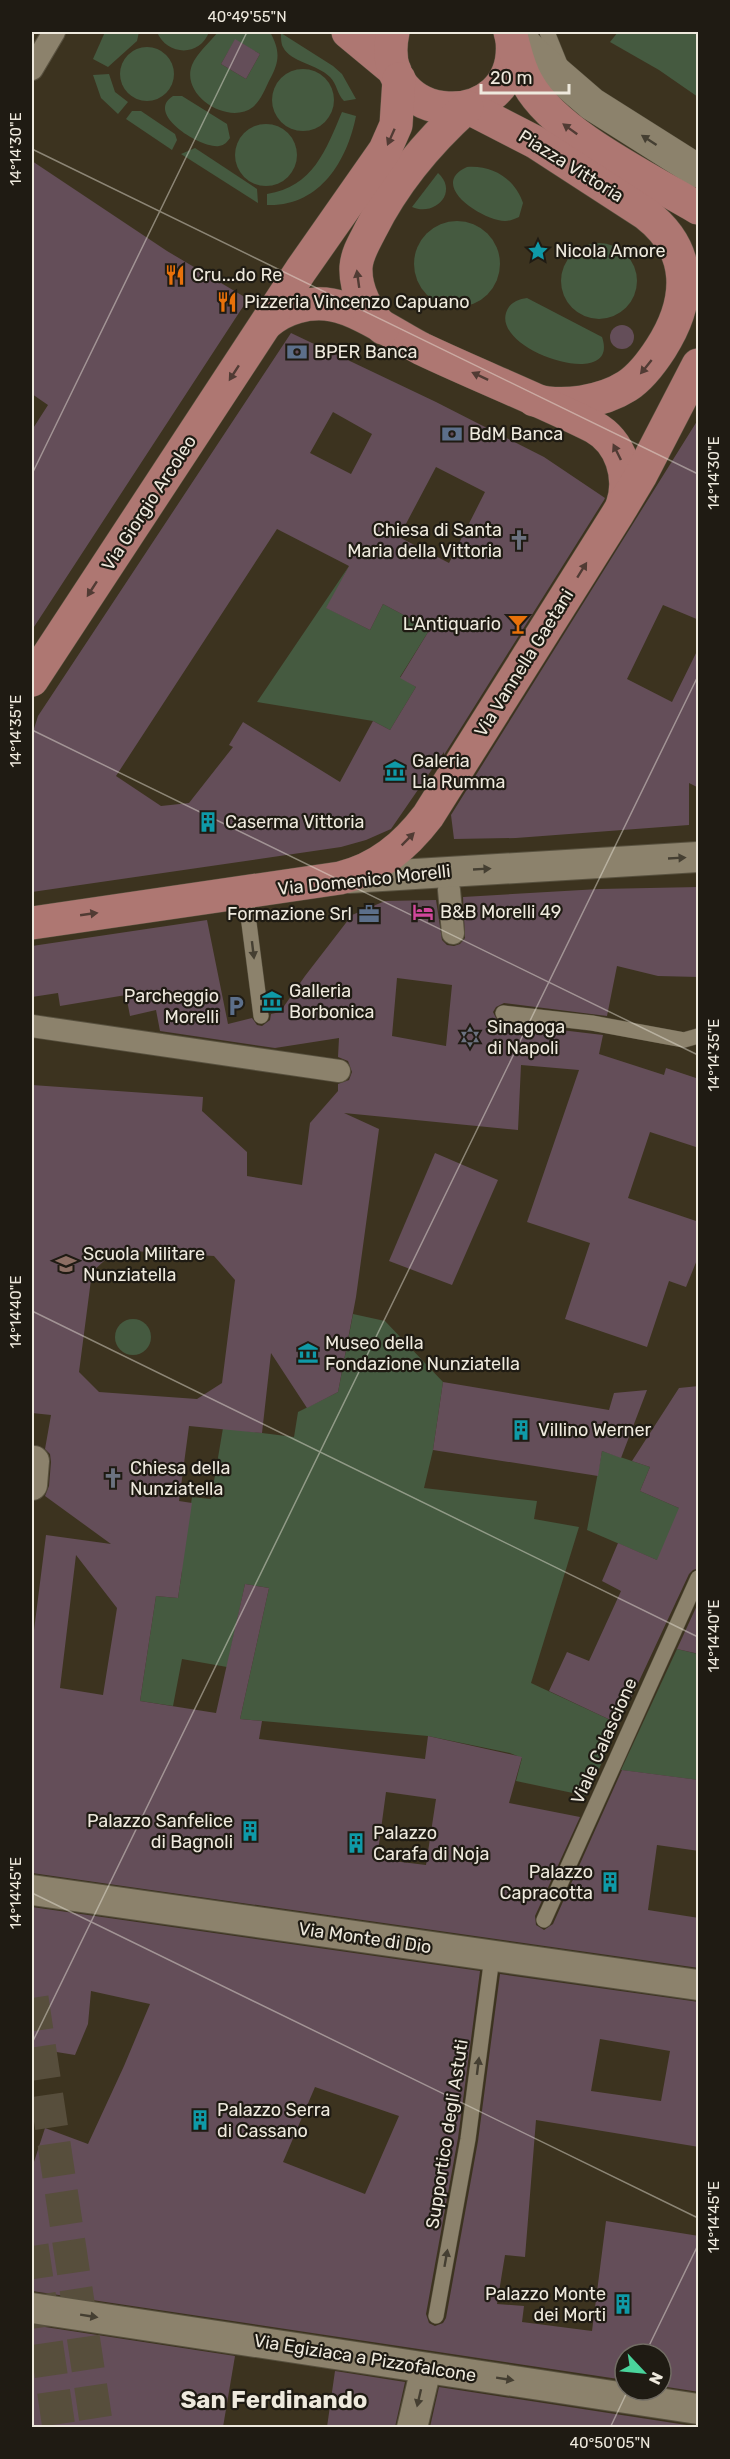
<svg xmlns="http://www.w3.org/2000/svg" width="730" height="2459" font-family="Rubik,sans-serif">
<style>
.green{fill:#455a40;fill-rule:evenodd}
.building{fill:#644e59;fill-rule:evenodd}
.lines{fill:none;stroke-linecap:round;stroke-linejoin:round}
.primary-tunnel{stroke:#574e3c;stroke-width:33;stroke-dasharray:33 16;stroke-linecap:butt}
.service-casing{stroke:#58513f;stroke-width:16}
.pedestrian-casing{stroke:#58513f;stroke-width:24}
.minor-casing{stroke:#58513f;stroke-width:32}
.tertiary-casing{stroke:#58513f;stroke-width:34}
.primary-casing{stroke:#58513f;stroke-width:34}
.service{stroke:#8c826c;stroke-width:15}
.pedestrian{stroke:#8c826c;stroke-width:22}
.minor{stroke:#8c826c;stroke-width:30}
.tertiary{stroke:#8c826c;stroke-width:33}
.primary{stroke:#ae7772;stroke-width:33}
.oneway{fill:#513b34}
.oneway2{fill:#453f32}
.ticks{fill:none;stroke:#eee9dd;stroke-width:1.5;stroke-opacity:0.45}
.labels{text-anchor:middle;stroke-width:4.5;stroke-linejoin:round;paint-order:stroke}
.street-label{font-size:18px;fill:#eee9dd;stroke:#1f1b13}
.poi-label{font-size:18px;fill:#eee9dd;stroke:#1f1b13;text-anchor:start}
.district-label{font-size:24px;font-weight:bold;fill:#eee9dd;stroke:#1f1b13}
.neatline{fill:none;stroke:#eee9dd;stroke-width:2}
.ticks-label{font-size:15px;text-anchor:middle;fill:#eee9dd}
</style>
<rect width="100%" height="100%" fill="#3c331f"/>
<!-- green -->
<g class="green">
<polygon points="105,32 139,32 137,41 108,67 93,59"/>
<path d="M157,32H209C200,57 167,56 157,32Z"/>
<path d="M218,32H270C280,50 280,61 270,79C265,89 261,100 253,107C229,126 180,96 192,65C197,53 210,42 218,32ZM235,40L260,54L246,79L221,64Z"/>
<polygon points="618,32 698,32 698,97 659,70 610,42"/>
<path d="M281,33L333,66L342,74L356,99L344,101C337,94 337,84 330,77C317,64 290,62 283,47C281,44 281,37 281,33Z"/>
<circle cx="147" cy="74" r="27"/>
<circle cx="303" cy="100" r="31"/>
<polygon points="109,74 115,92 128,102 118,114 101,98 93,75"/>
<path d="M173,96H182L227,124L230,138C227,142 225,145 219,146C202,149 144,114 173,96Z"/>
<polygon points="132,111 141,111 175,134 177,140 172,150 126,119"/>
<path d="M342,112L356,116C347,162 319,207 267,205V194C313,187 326,150 342,112Z"/>
<circle cx="266" cy="155" r="31"/>
<polygon points="195,148 257,189 258,203 181,154"/>
<path d="M467,167C493,165 515,179 523,203L519,217C514,219 510,221 505,221C483,221 427,185 467,167Z"/>
<path d="M438,173C459,192 435,217 412,207Z"/>
<circle cx="457" cy="264" r="43"/>
<circle cx="599" cy="281" r="38"/>
<path d="M527,298L602,337C621,392 494,352 506,313C509,303 518,299 527,298Z"/>
<polygon points="349,566 327,608 370,630 383,604 430,629 400,677 416,687 390,730 373,721 257,702"/>
<polygon points="353,1314 385,1321 443,1382 433,1450 424,1488 537,1501 534,1519 579,1527 531,1683 619,1724 587,1796 516,1781 522,1758 510,1753 428,1736 240,1719 269,1588 245,1584 227,1667 182,1659 173,1706 140,1701 156,1596 178,1598 182,1571 161,1569 187,1530 192,1497 211,1499 223,1428 294,1437 298,1412 338,1392"/>
<circle cx="133" cy="1337" r="18"/>
<polygon points="602,1451 650,1467 640,1491 679,1508 687,1573 587,1530"/>
<polygon points="677,1649 698,1654 698,1780 621,1770"/>
</g>
<!-- building -->
<g class="building">
<polygon points="235,39 260,54 246,79 221,64"/>
<polygon points="32,161 167,251 248,299 32,630 32,430 48,405 32,394"/>
<circle cx="622" cy="337" r="12"/>
<path d="M291,333L436,402L544,457L605,498L604,500L444,755V752L391,829L366,840L341,847L32,892V735L38,716ZM333,412L372,434L351,474L310,453ZM436,467L485,492L449,563L399,537ZM277,529L349,566L326,608L370,630L383,604L430,629L400,678L416,687L390,730L373,721L340,782L243,722L229,745L233,747L189,803L161,806L116,776Z"/>
<polygon points="699,418 699,620 663,605 627,679 672,702 699,647 699,788 689,783 689,825 516,838 454,839 451,815"/>
<path d="M699,887V977L658,976L617,966L607,1016L504,1003L496,1007L493,1012L497,1020L502,1023L603,1035L599,1054L664,1075L666,1068L699,1079V1148L650,1132L628,1198L699,1222V1255L686,1287L669,1281L647,1347L565,1319L590,1243L527,1222L579,1070L521,1065L518,1130L344,1113L379,1129L356,1297L338,1392L307,1408L271,1353L262,1433L189,1426L179,1501L192,1503L178,1598L156,1596L140,1701L216,1713L245,1584L269,1588L240,1719L262,1721L259,1739L425,1759L428,1736L522,1757L509,1803L580,1817L535,1916L536,1925L544,1930L553,1924L622,1770L699,1780V1851L657,1845L648,1910L699,1918V1968L32,1873V1646L46,1535L111,1544L45,1496L49,1486L51,1462L50,1454L45,1449L51,1415L32,1413V1085L203,1097L202,1111L247,1152V1176L302,1185L310,1123L338,1091V1084L349,1080L352,1072L348,1061L338,1057L339,1038L275,1048L160,1031L156,1010L130,1016L126,995L60,1006L58,993L32,997V946L207,920L228,1024L252,1018L257,1025L262,1026L270,1020L271,1014L280,1012L305,976L352,915L385,901L436,900L442,940L447,945L454,946L460,944L465,938L463,897L599,889ZM397,978L452,985L446,1046L392,1036ZM116,1250L214,1256L235,1280L222,1383L197,1399L99,1392L79,1372L92,1272ZM76,1555L117,1608L103,1695L60,1688ZM386,1792L436,1799L426,1865L377,1859Z"/>
<polygon points="435,1153 498,1180 452,1285 389,1261"/>
<polygon points="443,1382 609,1410 614,1393 647,1390 621,1458 602,1451 598,1476 433,1450"/>
<polygon points="699,1386 699,1568 693,1570 689,1574 619,1724 549,1691 567,1652 589,1661 621,1591 602,1581 618,1543 657,1560 679,1508 640,1491 650,1467 632,1461 679,1388"/>
<polygon points="699,1601 699,1654 677,1649"/>
<path d="M32,1907L480,1971L458,2138L426,2314L429,2323L435,2326L443,2323L446,2318L478,2141L500,1974L699,2002V2147L536,2120L525,2257L505,2255L497,2304L524,2306L522,2322L592,2331L606,2221L699,2236V2392L661,2386V2354H625V2380L32,2291V2168L45,2128L88,2144L124,2066L150,2004L91,1991L88,2024L75,2055L32,2048ZM600,2039L670,2051L661,2101L591,2091ZM315,2087L399,2116L365,2194L283,2162Z"/>
<polygon points="32,2325 235,2356 223,2427 32,2427"/>
<polygon points="335,2371 405,2382 395,2427 327,2427"/>
<polygon points="439,2387 693,2426 693,2427 430,2427"/>
</g>
<g class="lines">
<!-- primary-tunnel -->
<g class="primary-tunnel">
<polyline points="32,1998 97,2428"/>
<polyline points="32,2246 59,2428"/>
</g>
<!-- service casing -->
<g class="service-casing">
<g id="service">
<polyline points="547,32 560,64"/>
<polyline points="245,892 261,1016"/>
<polyline points="503,1013 592,1023 684,1040 698,1036"/>
<polyline points="544,1920 698,1578"/>
<polyline points="436,2316 468,2139 492,1957"/>
</g>
</g>
<!-- pedestrian casing -->
<g class="pedestrian-casing">
<g id="pedestrian">
<polyline points="32,69 54,32"/>
<polyline points="449,890 453,933"/>
<polyline points="32,1026 339,1071"/>
</g>
</g>
<!-- minor casing -->
<g class="minor-casing">
<g id="minor">
<polyline points="349,878 698,857"/>
<polyline points="32,1461 34,1461 32,1485"/>
<polyline points="32,1890 698,1985"/>
<polyline points="32,2308 698,2409"/>
<polyline points="412,2428 426,2368"/>
</g>
</g>
<!-- tertiary casing -->
<g class="tertiary-casing">
<polyline id="tertiary" points="513,32 533,53 592,104 698,171"/>
</g>
<!-- primary casing -->
<g class="primary-casing">
<g id="primary">
<polyline points="348,32 395,71"/>
<path d="M393,32C372,129 521,135 512,40"/>
<path d="M510,32C515,49 518,68 528,84C556,134 648,178 698,208"/>
<path d="M467,107L535,142L646,214C694,251 691,301 661,348C652,362 641,377 627,386C602,402 562,408 534,400"/>
<path d="M267,323C284,308 309,301 332,305C358,309 397,336 422,349C479,376 538,399 594,427C621,442 632,477 622,506"/>
<path d="M383,328C367,313 355,290 356,267C357,253 365,241 371,229C395,181 427,143 467,107"/>
<polyline points="32,680 301,270 385,150 396,125 399,79"/>
<path d="M32,923L340,878C378,869 405,846 428,816L617,515L641,475L698,365"/>
</g>
</g>
<!-- service -->
<use href="#service" class="service"/>
<!-- pedestrian -->
<use href="#pedestrian" class="pedestrian"/>
<!-- minor -->
<use href="#minor" class="minor"/>
<!-- tertiary -->
<use href="#tertiary" class="tertiary"/>
<!-- primary -->
<use href="#primary" class="primary"/>
</g>
<!-- one-way arrows -->
<defs><path id="oneway-solid" d="M-6-.8H1V-3.2L6.5 0L1 3.2V.8H-6Z" transform="scale(1.5)"/></defs>
<g class="oneway">
<use href="#oneway-solid" transform="translate(570 129) rotate(-144)"/>
<use href="#oneway-solid" transform="translate(391 137) rotate(114)"/>
<use href="#oneway-solid" transform="translate(358 279) rotate(-98)"/>
<use href="#oneway-solid" transform="translate(646 367) rotate(129)"/>
<use href="#oneway-solid" transform="translate(234 373) rotate(123)"/>
<use href="#oneway-solid" transform="translate(480 376) rotate(-155)"/>
<use href="#oneway-solid" transform="translate(617 452) rotate(-116)"/>
<use href="#oneway-solid" transform="translate(582 570) rotate(-58)"/>
<use href="#oneway-solid" transform="translate(92 589) rotate(123)"/>
<use href="#oneway-solid" transform="translate(408 839) rotate(-45)"/>
<use href="#oneway-solid" transform="translate(89 914) rotate(-8)"/>
</g>
<g class="oneway2">
<use href="#oneway-solid" transform="translate(649 140) rotate(-147)"/>
<use href="#oneway-solid" transform="translate(677 858) rotate(-3)"/>
<use href="#oneway-solid" transform="translate(482 869) rotate(-3)"/>
<use href="#oneway-solid" transform="translate(253 950) rotate(83)"/>
<use href="#oneway-solid" transform="translate(478 2066) rotate(-83)"/>
<use href="#oneway-solid" transform="translate(446 2258) rotate(-80)"/>
<use href="#oneway-solid" transform="translate(89 2316) rotate(9)"/>
<use href="#oneway-solid" transform="translate(505 2379) rotate(9)"/>
<use href="#oneway-solid" transform="translate(419 2398) rotate(103)"/>
</g>
<!-- ticks -->
<path class="ticks" d="M32,149L698,474M32,474L247,32M32,730L698,1055M32,1311L698,1637M32,1893L698,2218M32,2043L698,676M645,2354L698,2245M610,2428L628,2390"/>
<!-- icons -->
<defs>
<g id="sight-bare" transform="scale(1.62)"><path d="M0-6L1.8-2.2L6-1.7L2.9 1.2L3.7 5.4L0 3.3L-3.7 5.4L-2.9 1.2L-6-1.7L-1.8-2.2Z" fill="#0f9aa8" stroke="#1f1b13" stroke-width="2.5" paint-order="stroke"/></g>
<g id="restaurant-bare" transform="scale(1.62)"><path d="M-5-6h1v4h1v-4h1v4h1v-4h1v5L-1.5 .5V6h-2V.5L-5-1ZM5-6V6H3V1.5H1.5Q1.5-4 5-6Z" fill="#e8710a" stroke="#1f1b13" stroke-width="2.5" paint-order="stroke"/></g>
<g id="bank-bare" transform="scale(1.62)"><path d="M-6-4H6V4H-6ZM0-2.3a2.3 2.3 0 1 0 0 4.6a2.3 2.3 0 1 0 0-4.6Z" fill="#5c6f8a" stroke="#1f1b13" stroke-width="2.5" paint-order="stroke"/></g>
<g id="church-bare" transform="scale(1.62)"><path d="M-1.2-6h2.4v3.5h3.3v2.4h-3.3V6h-2.4V-.1h-3.3v-2.4h3.3Z" fill="#6b7280" stroke="#1f1b13" stroke-width="2.5" paint-order="stroke"/></g>
<g id="bar-bare" transform="scale(1.62)"><path d="M-6-5H6L.8 .8V4.5H3.5V6h-7V4.5H-.8V.8Z" fill="#e8710a" stroke="#1f1b13" stroke-width="2.5" paint-order="stroke"/></g>
<g id="museum-bare" transform="scale(1.62)"><path d="M0-6L6-3V-2H-6V-3ZM-5-1h2V3h-2ZM-1-1h2V3h-2ZM3-1h2V3H3ZM-6 4H6V6H-6Z" fill="#0f9aa8" stroke="#1f1b13" stroke-width="2.5" paint-order="stroke"/></g>
<g id="building-bare" transform="scale(1.62)"><path d="M-4-6H4V6H1V3H-1V6H-4ZM-2.5-4.3h1.7v1.8h-1.7ZM.8-4.3h1.7v1.8H.8ZM-2.5-1h1.7V.8h-1.7ZM.8-1h1.7V.8H.8Z" fill="#0f9aa8" stroke="#1f1b13" stroke-width="2.5" paint-order="stroke"/></g>
<g id="hotel-bare" transform="scale(1.62)"><path d="M-6-4.5h1.5V1H6V5H4.5V3h-9V5H-6ZM-4 0a1.8 1.8 0 1 1 3.6 0ZM.5 0V-2.5h3Q6-2.5 6 0Z" fill="#d1479c" stroke="#1f1b13" stroke-width="2.5" paint-order="stroke"/></g>
<g id="office-bare" transform="scale(1.62)"><path d="M-6-3h4V-5.5h4V-3h4V5H-6ZM-1-4.5V-3h2v-1.5ZM-6 0V1H6V0Z" fill="#5c6f8a" stroke="#1f1b13" stroke-width="2.5" paint-order="stroke"/></g>
<g id="parking-bare" transform="scale(1.62)"><path d="M-3.5-5.5H1a3.5 3.5 0 0 1 0 7H-1V5.5H-3.5ZM-1-3.4V-.6H.8a1.4 1.4 0 0 0 0-2.8Z" fill="#5c6f8a" stroke="#1f1b13" stroke-width="2.5" paint-order="stroke"/></g>
<g id="synagogue-bare" transform="scale(1.62)"><path d="M0-6.5L5.6 3.2H-5.6ZM0 6.5L5.6-3.2H-5.6Z" fill="#6b7280" stroke="#1f1b13" stroke-width="2.5" paint-order="stroke"/></g>
<g id="school-bare" transform="scale(1.62)"><path d="M0-5L7-2L0 1L-7-2ZM-4 1L0 2.5L4 1V4Q0 6-4 4Z" fill="#8d6e63" stroke="#1f1b13" stroke-width="2.5" paint-order="stroke"/></g>
</defs>
<g fill-rule="evenodd">
<use href="#sight-bare" x="538" y="251"/>
<use href="#restaurant-bare" x="175" y="275"/>
<use href="#restaurant-bare" x="227" y="302"/>
<use href="#bank-bare" x="297" y="352"/>
<use href="#bank-bare" x="452" y="434"/>
<use href="#church-bare" x="519" y="540"/>
<use href="#bar-bare" x="518" y="624"/>
<use href="#museum-bare" x="395" y="771"/>
<use href="#building-bare" x="208" y="822"/>
<use href="#hotel-bare" x="423" y="912"/>
<use href="#office-bare" x="369" y="914"/>
<use href="#museum-bare" x="272" y="1001"/>
<use href="#parking-bare" x="236" y="1006"/>
<use href="#synagogue-bare" x="470" y="1037"/>
<use href="#school-bare" x="66" y="1264"/>
<use href="#museum-bare" x="308" y="1353"/>
<use href="#building-bare" x="521" y="1430"/>
<use href="#church-bare" x="113" y="1478"/>
<use href="#building-bare" x="250" y="1831"/>
<use href="#building-bare" x="356" y="1843"/>
<use href="#building-bare" x="610" y="1882"/>
<use href="#building-bare" x="200" y="2120"/>
<use href="#building-bare" x="623" y="2304"/>
</g>
<g class="labels">
<!-- street labels -->
<g class="street-label">
<text transform="translate(571 166) rotate(32)" y="6">Piazza Vittoria</text>
<text transform="translate(149 503) rotate(-57)" y="6">Via Giorgio Arcoleo</text>
<text transform="translate(524 663) rotate(-58)" y="6">Via Vannella Gaetani</text>
<text transform="translate(364 880) rotate(-6)" y="6">Via Domenico Morelli</text>
<text transform="translate(604 1741) rotate(-66)" y="6">Viale Calascione</text>
<text transform="translate(365 1938) rotate(8)" y="6">Via Monte di Dio</text>
<text transform="translate(447 2134) rotate(-81)" y="6">Supportico degli Astuti</text>
<text transform="translate(365 2358) rotate(9)" y="6">Via Egiziaca a Pizzofalcone</text>
</g>
<!-- poi labels -->
<g class="poi-label">
<text x="555" y="257">Nicola Amore</text>
<text x="192" y="281">Cru...do Re</text>
<text x="244" y="308">Pizzeria Vincenzo Capuano</text>
<text x="314" y="358">BPER Banca</text>
<text x="469" y="440">BdM Banca</text>
<text x="502" y="536" text-anchor="end">Chiesa di Santa<tspan x="502" dy="21">Maria della Vittoria</tspan></text>
<text x="501" y="630" text-anchor="end">L'Antiquario</text>
<text x="412" y="767">Galeria<tspan x="412" dy="21">Lia Rumma</tspan></text>
<text x="225" y="828">Caserma Vittoria</text>
<text x="440" y="918">B&amp;B Morelli 49</text>
<text x="352" y="920" text-anchor="end">Formazione Srl</text>
<text x="289" y="997">Galleria<tspan x="289" dy="21">Borbonica</tspan></text>
<text x="219" y="1002" text-anchor="end">Parcheggio<tspan x="219" dy="21">Morelli</tspan></text>
<text x="487" y="1033">Sinagoga<tspan x="487" dy="21">di Napoli</tspan></text>
<text x="83" y="1260">Scuola Militare<tspan x="83" dy="21">Nunziatella</tspan></text>
<text x="325" y="1349">Museo della<tspan x="325" dy="21">Fondazione Nunziatella</tspan></text>
<text x="538" y="1436">Villino Werner</text>
<text x="130" y="1474">Chiesa della<tspan x="130" dy="21">Nunziatella</tspan></text>
<text x="233" y="1827" text-anchor="end">Palazzo Sanfelice<tspan x="233" dy="21">di Bagnoli</tspan></text>
<text x="373" y="1839">Palazzo<tspan x="373" dy="21">Carafa di Noja</tspan></text>
<text x="593" y="1878" text-anchor="end">Palazzo<tspan x="593" dy="21">Capracotta</tspan></text>
<text x="217" y="2116">Palazzo Serra<tspan x="217" dy="21">di Cassano</tspan></text>
<text x="606" y="2300" text-anchor="end">Palazzo Monte<tspan x="606" dy="21">dei Morti</tspan></text>
</g>
<!-- district labels -->
<g class="district-label">
<text x="274" y="2408">San Ferdinando</text>
</g>
</g>
<!-- border -->
<rect width="730" height="2459" fill="none" stroke="#1f1b13" stroke-width="66"/>
<!-- north arrow -->
<g transform="translate(643 2372) rotate(116)"><circle r="28" fill="#1f1b13" stroke="#726d64" stroke-width="1.5"/>
<path d="M0-4.5L10 22L0 15L-10 22Z" fill="#4ad49c"/>
<text y="-9" font-size="16" font-weight="bold" text-anchor="middle" fill="#eee9dd">N</text>
</g>
<!-- scale -->
<path d="M481 84v9h88v-9" fill="none" stroke="#eee9dd" stroke-width="3"/>
<text x="490" y="84" font-size="18" fill="#eee9dd" stroke="#1f1b13" stroke-width="4.5" paint-order="stroke">20 m</text>
<rect x="33" y="33" width="664" height="2393" class="neatline"/>
<g class="ticks-label">
<text x="247" y="22">40°49'55"N</text>
<text transform="translate(16 149) rotate(-90)" y="5">14°14'30"E</text>
<text transform="translate(714 473) rotate(-90)" y="5">14°14'30"E</text>
<text transform="translate(16 731) rotate(-90)" y="5">14°14'35"E</text>
<text transform="translate(714 1055) rotate(-90)" y="5">14°14'35"E</text>
<text transform="translate(16 1312) rotate(-90)" y="5">14°14'40"E</text>
<text transform="translate(714 1636) rotate(-90)" y="5">14°14'40"E</text>
<text transform="translate(16 1893) rotate(-90)" y="5">14°14'45"E</text>
<text transform="translate(714 2217) rotate(-90)" y="5">14°14'45"E</text>
<text x="610" y="2448">40°50'05"N</text>
</g>
</svg>
